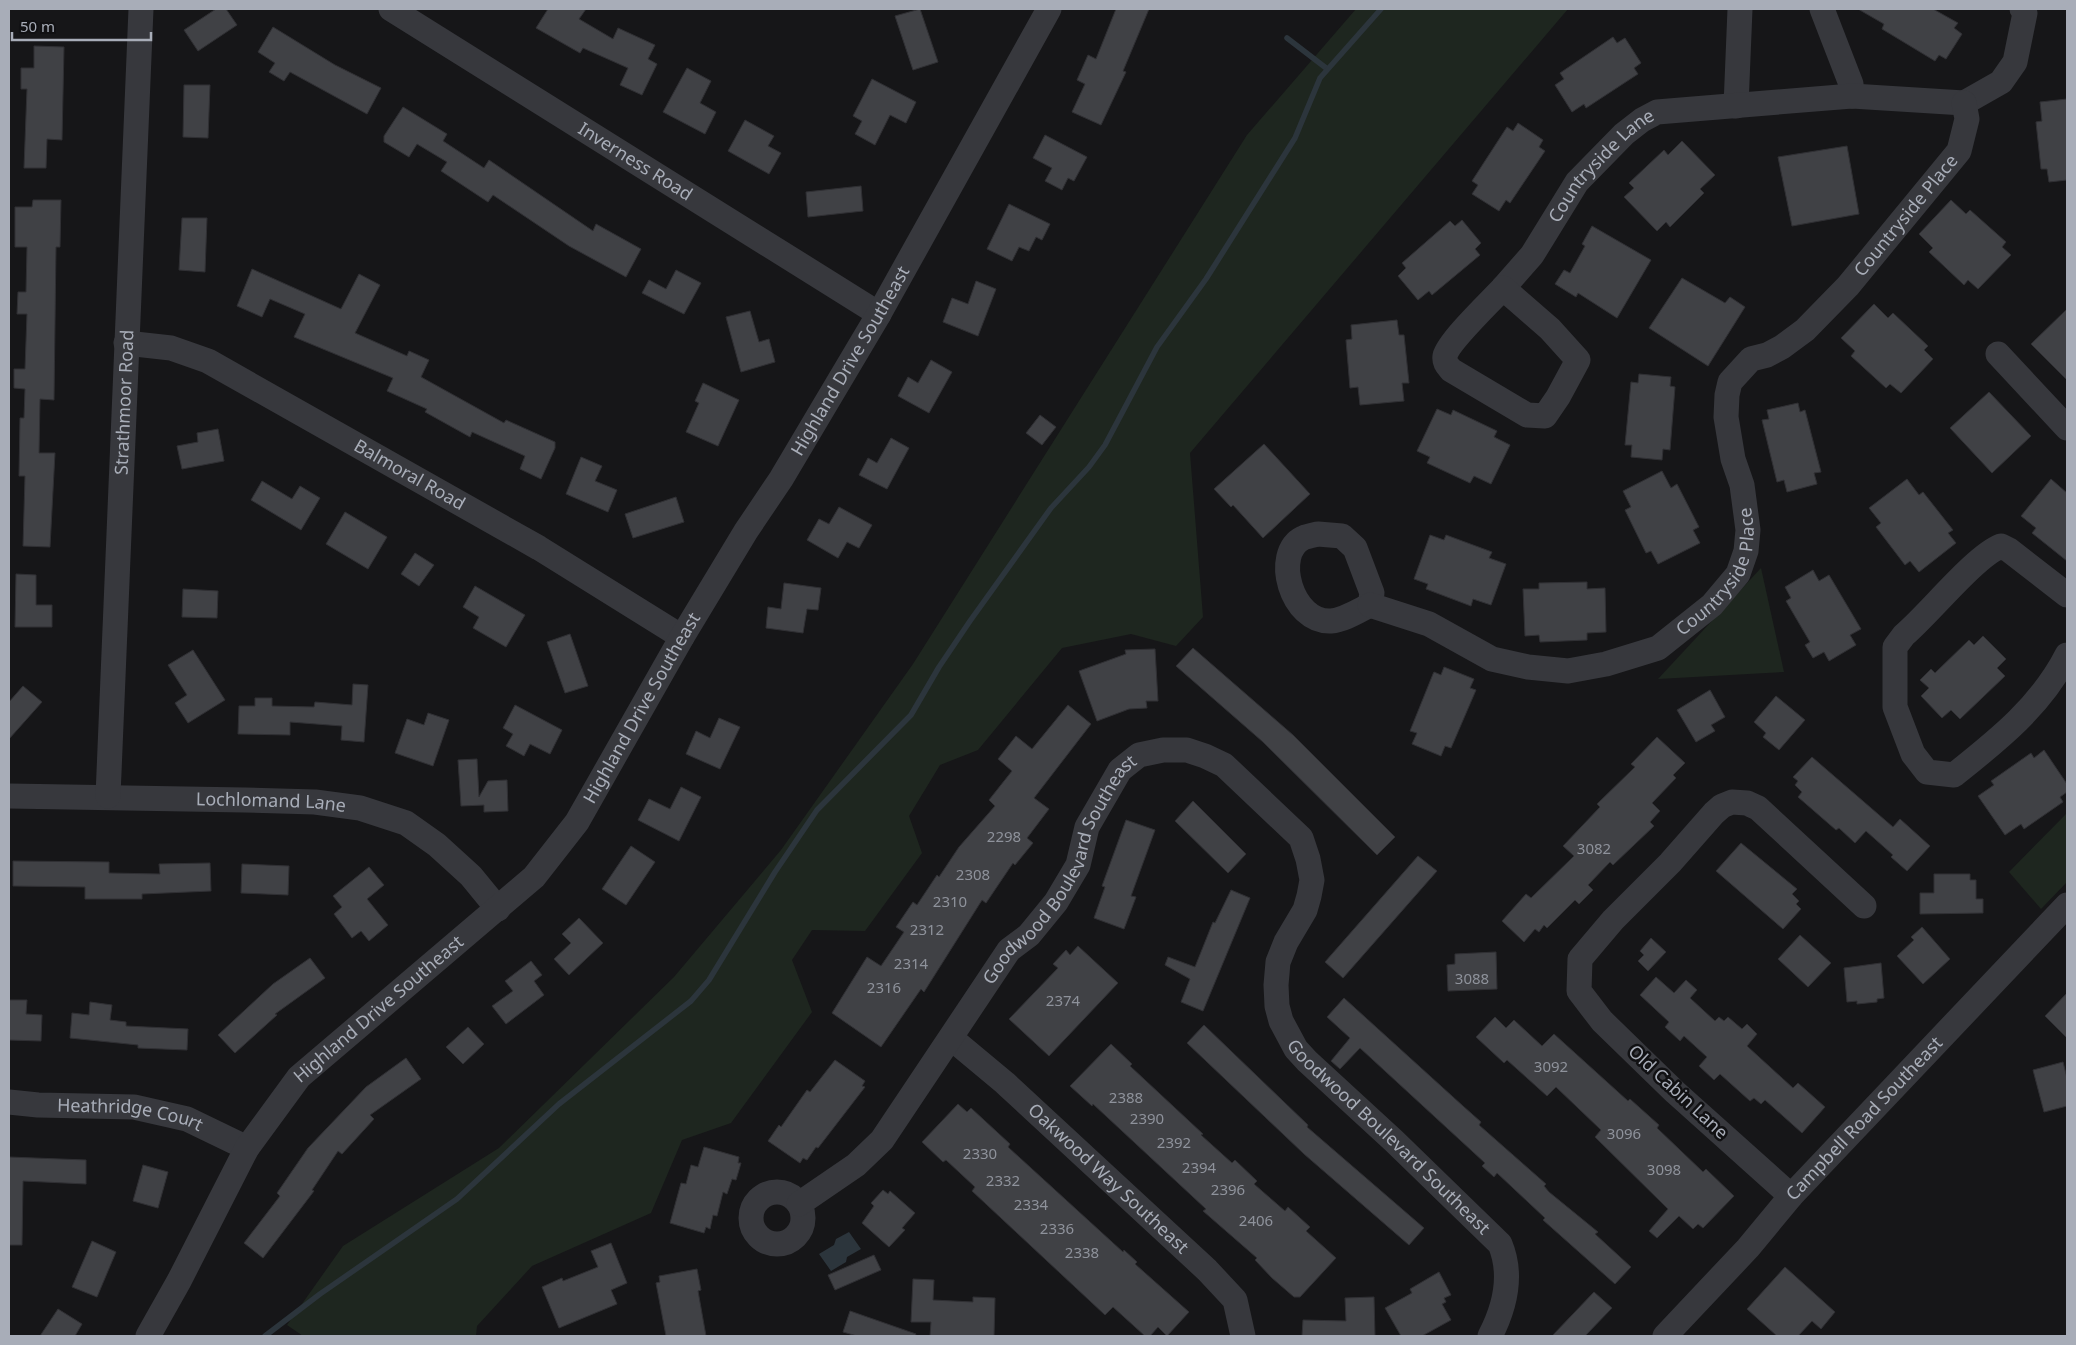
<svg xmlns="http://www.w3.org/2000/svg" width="2076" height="1345" font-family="'Noto Sans',sans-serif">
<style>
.green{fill:#1e261f}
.water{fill:#2c353c}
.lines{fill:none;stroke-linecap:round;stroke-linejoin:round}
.stream{stroke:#2c353c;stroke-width:5.5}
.building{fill:#404145;stroke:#303034}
.minor{stroke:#37383d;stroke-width:25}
.labels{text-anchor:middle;stroke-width:5;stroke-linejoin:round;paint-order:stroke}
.number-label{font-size:15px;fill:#8e929b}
.street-label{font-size:18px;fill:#a8adb8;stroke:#111113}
</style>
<rect width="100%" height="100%" fill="#161618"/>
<!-- green -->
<g class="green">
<polygon points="1356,9 1568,9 1190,453 1203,617 1176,646 1131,634 1062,648 978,750 940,765 909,816 922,853 865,931 812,930 792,960 812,1012 731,1123 682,1140 651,1213 532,1266 477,1326 476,1336 303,1336 287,1325 343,1246 499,1148 674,977 781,850 913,664 1247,135"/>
<polygon points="1761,568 1784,672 1658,679"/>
<polygon points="2067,813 2067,882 2041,909 2009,872"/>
</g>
<!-- water -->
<polygon class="water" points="849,1232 861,1249 847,1257 846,1262 831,1271 819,1254 834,1245 836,1239"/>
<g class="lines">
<!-- stream -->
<g class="stream">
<polyline points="1287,38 1326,68"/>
<polyline points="265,1336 320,1294 457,1199 559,1104 691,1001 709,980 775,872 817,810 911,715 939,667 970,621 1051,508 1089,467 1105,445 1157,347 1206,279 1295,138 1320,78 1381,9"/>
</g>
</g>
<!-- building -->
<g class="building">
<polygon points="216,9 226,9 237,25 198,51 184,30"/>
<polygon points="548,9 586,9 579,19 613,39 618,28 655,45 648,59 657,64 642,95 620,85 628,68 583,48 580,53 536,28"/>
<polygon points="920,9 938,62 913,70 895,16"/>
<polygon points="1116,9 1149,9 1123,71 1126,72 1101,125 1072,112 1085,84 1077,80 1088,55 1096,59"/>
<polygon points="1858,9 1933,9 1958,23 1954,28 1962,34 1946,59 1939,55 1935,61 1882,29 1884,24"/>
<polygon points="273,27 335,65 381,88 367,114 290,72 284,81 269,72 275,63 258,52"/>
<polygon points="1613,37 1617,43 1625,38 1641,63 1634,68 1638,74 1586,108 1584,104 1572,112 1555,85 1564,79 1560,73"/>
<polygon points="34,46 64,47 62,140 47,139 46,168 24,168 27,89 21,89 21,68 34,68"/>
<polygon points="687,68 711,81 700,103 716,112 705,134 663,112"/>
<polygon points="872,79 916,102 906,123 890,115 875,145 855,134 862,121 853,116"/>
<polygon points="184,85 210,85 208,138 183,137"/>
<polygon points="2067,99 2067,180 2049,182 2047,169 2041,169 2036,122 2042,121 2040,102"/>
<polygon points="403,107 447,134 443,141 484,168 489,160 593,231 596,224 641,249 626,277 569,246 493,195 488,202 441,171 447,162 417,144 409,157 384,142 384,136"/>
<polygon points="745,120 774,136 768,146 781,153 769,174 728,151"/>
<polygon points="1518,123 1543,140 1539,147 1545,151 1510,203 1506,200 1499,211 1472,194 1478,185 1472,181 1507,127 1513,131"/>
<polygon points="1045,135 1087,157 1074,181 1068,178 1062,190 1045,181 1052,168 1033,158"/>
<polygon points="1682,141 1715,175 1700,189 1704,193 1670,227 1666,222 1657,231 1624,197 1634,188 1629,183 1664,150 1668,155"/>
<polygon points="1847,146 1859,214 1792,226 1778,157"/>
<polygon points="861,186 863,211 808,217 806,192"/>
<polygon points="33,200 61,200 60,247 56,247 54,400 40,399 39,453 55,453 50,547 23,546 25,476 19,476 20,418 24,418 25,389 14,388 14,369 25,369 27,314 17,314 18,292 26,292 27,247 15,247 15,207 32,207"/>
<polygon points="1951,200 1966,214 1970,210 2006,242 2002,247 2011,255 1978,289 1968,280 1964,285 1929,252 1933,248 1919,234"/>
<polygon points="1009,204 1050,224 1042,240 1036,237 1029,251 1019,247 1012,261 987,249"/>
<polygon points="182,218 207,218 205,272 179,270"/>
<polygon points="1462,220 1481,243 1475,249 1480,255 1432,295 1429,291 1418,300 1398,276 1406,268 1402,263 1450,221 1455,226"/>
<polygon points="1592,226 1651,260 1617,318 1578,293 1576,297 1555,284 1564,270 1570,273 1585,246 1582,244"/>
<polygon points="252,269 341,309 359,274 380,285 355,333 407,356 409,351 429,360 421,377 504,423 506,420 555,442 555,448 541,479 520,469 525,456 472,432 470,437 425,412 427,409 387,391 393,378 294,337 305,314 270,299 262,317 237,306"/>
<polygon points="676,270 701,283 684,314 642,293 649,280 666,289"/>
<polygon points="1682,278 1725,303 1730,297 1745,307 1708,366 1649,328"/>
<polygon points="976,281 996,289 978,336 943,322 952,298 968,304"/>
<polygon points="1874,304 1888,318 1893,313 1928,346 1924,350 1933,359 1901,393 1890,384 1886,388 1851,356 1855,351 1841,338"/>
<polygon points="2067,309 2067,380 2031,344"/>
<polygon points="750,311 759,342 769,339 775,362 741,372 726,317"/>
<polygon points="1397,320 1399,335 1404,335 1409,383 1402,383 1404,401 1360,405 1358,387 1350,388 1346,340 1352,339 1351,325"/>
<polygon points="931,360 952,372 929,413 898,396 908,377 918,383"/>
<polygon points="1639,374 1671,377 1670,386 1675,387 1670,450 1663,449 1662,460 1631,457 1632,445 1625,445 1631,382 1638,383"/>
<polygon points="703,383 739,400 718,446 686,432 699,403 695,401"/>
<polygon points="1989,392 2031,436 1992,473 1950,428"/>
<polygon points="1798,403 1800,412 1805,410 1821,472 1814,473 1817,484 1787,492 1784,480 1777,482 1762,420 1769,419 1767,410"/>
<polygon points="1437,409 1451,415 1453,410 1497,431 1494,437 1510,445 1491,484 1474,476 1470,483 1427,463 1430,457 1417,451"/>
<polygon points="1040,415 1056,427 1042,445 1026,433"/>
<polygon points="218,429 224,461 182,469 177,446 198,442 197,433"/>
<polygon points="891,438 909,448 887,489 859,475 868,458 877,463"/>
<polygon points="1264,444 1310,494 1263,538 1233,505 1231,507 1214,489"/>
<polygon points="581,457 602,466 595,481 617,490 608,512 566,494"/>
<polygon points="1662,471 1671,488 1677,484 1699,527 1693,530 1700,543 1658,564 1651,551 1646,553 1625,510 1631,507 1623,491"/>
<polygon points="1907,479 1919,495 1923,492 1953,530 1948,533 1956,543 1919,572 1910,561 1905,565 1876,527 1881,523 1869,508"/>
<polygon points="2051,479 2067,493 2067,561 2032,533 2036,528 2021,516"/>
<polygon points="262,481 292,499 300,486 320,498 301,530 251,500"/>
<polygon points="676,497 684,522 633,538 625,514"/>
<polygon points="839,507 872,525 859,548 847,542 838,558 807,540 819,519 829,524"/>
<polygon points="345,512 387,537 368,569 326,544"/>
<polygon points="1430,535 1444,540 1446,535 1492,552 1489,558 1506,564 1491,605 1473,599 1471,606 1426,589 1428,584 1414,579"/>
<polygon points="415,553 434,565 419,586 401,574"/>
<polygon points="1813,570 1819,581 1829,575 1861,629 1850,635 1856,645 1829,661 1824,652 1813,658 1805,645 1810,642 1786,601 1791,598 1785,587"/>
<polygon points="16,574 36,575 36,605 52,605 52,627 15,627"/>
<polygon points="1587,582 1587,589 1605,588 1606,632 1587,633 1587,640 1540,642 1539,635 1525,636 1523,589 1539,589 1539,583"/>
<polygon points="784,583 821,588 818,610 807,609 803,633 766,628 768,607 781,609"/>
<polygon points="475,586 525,615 506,647 473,628 479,617 463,607"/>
<polygon points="183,589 218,591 217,618 182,617"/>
<polygon points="570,634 588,686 565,693 547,642"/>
<polygon points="1983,636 2006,659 1997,668 2005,676 1960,719 1951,710 1942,718 1921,696 1929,688 1920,680 1931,669 1935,673 1969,640 1974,645"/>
<polygon points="1193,648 1293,735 1395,837 1377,855 1263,742 1176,666"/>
<polygon points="1155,649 1158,701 1146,701 1147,708 1129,709 1097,721 1079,671 1126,654 1125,650"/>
<polygon points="193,650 225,700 188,723 175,703 187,695 168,665"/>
<polygon points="1444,667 1474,679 1470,688 1476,690 1451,748 1445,746 1441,756 1412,744 1417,733 1410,731 1433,674 1434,672 1441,675"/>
<polygon points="353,684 368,685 364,742 341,740 342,726 290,722 290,735 238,734 239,706 255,706 255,698 272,698 272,706 314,707 315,702 352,705"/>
<polygon points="23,686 42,702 9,739 9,702"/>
<polygon points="1710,690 1725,717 1711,725 1715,731 1696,742 1677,710"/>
<polygon points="1776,696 1805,720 1779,750 1763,737 1766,733 1754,722"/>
<polygon points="515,705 562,730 550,754 530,744 524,756 506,746 513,734 503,728"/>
<polygon points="1068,705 1091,724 1034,798 1049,809 1027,838 1033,843 1015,865 1013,863 986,903 982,900 924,992 921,989 881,1047 832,1013 867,957 881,966 904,932 896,927 913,902 917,905 937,875 939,877 959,847 995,806 989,800 1012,771 998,759 1016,736 1032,749"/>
<polygon points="428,713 449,720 433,766 395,753 407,719 424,725"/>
<polygon points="719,718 740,727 720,769 686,754 696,731 710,738"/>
<polygon points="1657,737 1685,763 1673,775 1676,778 1652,803 1660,811 1650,822 1654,826 1613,865 1610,862 1588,885 1593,890 1579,904 1575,900 1547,928 1544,925 1539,932 1535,929 1524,942 1502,921 1526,894 1531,898 1574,856 1563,846 1600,807 1597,804 1635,767 1631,764"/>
<polygon points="2044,750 2067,784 2067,792 2060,797 2063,802 2024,829 2021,824 2005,835 1978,796 1994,785 1991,781 2031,753 2034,758"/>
<polygon points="1812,757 1893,827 1900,819 1930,846 1907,871 1891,857 1893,855 1866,831 1855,843 1839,828 1836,830 1798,797 1802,792 1795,785 1798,781 1793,777"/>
<polygon points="477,759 479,797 488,781 507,780 508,811 484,812 484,805 461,806 458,760"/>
<polygon points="681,787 701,797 679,841 638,820 649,799 670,809"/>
<polygon points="1193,801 1246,854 1228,873 1175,821"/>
<polygon points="1126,820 1155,830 1131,896 1136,897 1124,929 1094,918 1105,887 1102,886"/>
<polygon points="1741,843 1797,889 1792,894 1799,901 1796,904 1801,909 1783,929 1716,871"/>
<polygon points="631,846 655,862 626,905 602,889"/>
<polygon points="1418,856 1437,871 1343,978 1325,962"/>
<polygon points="13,861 109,862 109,873 160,874 159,864 210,863 211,891 142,894 142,899 85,899 85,887 13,886"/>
<polygon points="242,864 289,866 288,895 241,893"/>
<polygon points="369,867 384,885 367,899 388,925 369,941 361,931 352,938 334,914 342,907 333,896"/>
<polygon points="1934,874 1970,874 1970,880 1976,880 1976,899 1983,899 1983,913 1920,914 1920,893 1934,893"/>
<polygon points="1231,890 1250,898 1203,1011 1181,1002 1190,979 1165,965 1168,957 1195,967 1213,922 1215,923"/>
<polygon points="579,918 603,943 569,975 554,959 571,943 562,934"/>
<polygon points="1922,927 1950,959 1923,984 1897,956 1914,940 1911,937"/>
<polygon points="1800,935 1831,963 1808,987 1778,959"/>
<polygon points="1651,938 1666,952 1648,971 1638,961 1644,955 1640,951"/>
<polygon points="1078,946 1118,983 1049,1056 1009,1019 1058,968 1053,964 1066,950 1070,955"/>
<polygon points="1496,952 1497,989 1448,991 1447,965 1455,964 1455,954"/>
<polygon points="310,958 325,978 275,1014 277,1015 235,1053 218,1035 273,984"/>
<polygon points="531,961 542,975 534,981 544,995 506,1024 492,1006 513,991 505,981"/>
<polygon points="1881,963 1884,998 1877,999 1877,1002 1857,1004 1857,1001 1847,1002 1844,968"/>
<polygon points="1656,977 1674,993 1686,980 1697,990 1690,998 1715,1021 1719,1017 1724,1021 1728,1017 1742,1029 1747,1024 1757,1034 1747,1046 1793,1088 1798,1083 1825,1107 1802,1133 1765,1100 1761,1104 1754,1098 1750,1101 1720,1074 1714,1080 1699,1066 1707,1057 1684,1036 1680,1041 1665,1027 1669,1022 1640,995"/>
<polygon points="2067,993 2067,1038 2045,1016"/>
<polygon points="1344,998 1463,1106 1481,1122 1479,1125 1546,1184 1544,1186 1549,1192 1598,1232 1595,1234 1631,1267 1615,1284 1543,1220 1545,1218 1497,1173 1494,1177 1482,1166 1485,1163 1360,1048 1340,1069 1331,1061 1350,1038 1327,1017"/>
<polygon points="9,1000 27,1000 26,1014 42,1015 41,1041 9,1040"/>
<polygon points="90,1002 112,1005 110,1020 126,1022 126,1026 188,1029 187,1050 138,1048 138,1045 70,1038 72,1013 89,1015"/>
<polygon points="1495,1017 1506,1028 1514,1020 1542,1046 1554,1034 1628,1101 1630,1099 1659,1125 1657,1128 1703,1172 1706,1169 1734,1196 1703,1228 1698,1224 1693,1229 1679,1216 1657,1238 1649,1231 1668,1209 1595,1137 1601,1130 1556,1087 1547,1096 1507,1060 1504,1063 1476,1037"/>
<polygon points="1204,1025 1308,1125 1307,1127 1424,1228 1409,1245 1304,1154 1187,1043"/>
<polygon points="468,1027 484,1044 463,1064 446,1047"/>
<polygon points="1111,1044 1132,1064 1130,1066 1203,1134 1201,1135 1232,1163 1235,1160 1257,1181 1254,1184 1285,1211 1288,1207 1310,1227 1306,1231 1336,1258 1300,1297 1294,1297 1272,1278 1255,1260 1257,1258 1203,1211 1206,1209 1093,1104 1092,1106 1070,1086"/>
<polygon points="406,1058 421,1079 370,1115 374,1119 342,1154 338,1151 312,1190 314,1191 263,1258 244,1243 280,1196 277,1193 308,1148 366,1087"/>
<polygon points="835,1060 865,1081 862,1086 865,1087 818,1148 816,1147 807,1160 803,1158 800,1163 768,1141 779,1125 781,1127 807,1090 810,1092"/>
<polygon points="2063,1062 2067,1078 2067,1106 2044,1112 2033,1070"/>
<polygon points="958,1104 967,1112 971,1108 1010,1144 1008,1147 1123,1252 1124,1250 1137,1262 1135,1264 1189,1312 1167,1336 1158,1327 1150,1336 1145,1336 1113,1307 1105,1315 972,1191 975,1187 946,1160 943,1162 922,1142"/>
<polygon points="704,1147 739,1157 738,1163 741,1163 736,1180 732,1179 727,1194 723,1192 717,1216 713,1215 710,1229 706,1227 704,1233 670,1223 681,1183 686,1184 691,1165 698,1167"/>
<polygon points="9,1157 86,1160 86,1184 23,1181 22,1245 9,1245"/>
<polygon points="143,1165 168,1172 158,1208 133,1201"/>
<polygon points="883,1190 888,1194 890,1191 915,1213 902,1228 905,1230 889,1247 862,1223 874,1206 871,1203"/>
<polygon points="92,1241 116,1252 97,1297 72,1287"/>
<polygon points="611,1243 627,1283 611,1290 617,1304 559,1328 542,1287 562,1278 563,1281 598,1267 591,1251"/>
<polygon points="874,1255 881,1270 835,1290 828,1275"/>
<polygon points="1785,1267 1835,1312 1821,1329 1812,1321 1798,1336 1777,1336 1747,1309"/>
<polygon points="697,1269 701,1290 698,1291 706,1336 666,1336 656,1283 660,1282 659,1276"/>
<polygon points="1439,1272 1451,1295 1444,1298 1446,1302 1442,1304 1451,1320 1422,1336 1401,1336 1385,1308 1412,1293 1410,1289"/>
<polygon points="913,1279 934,1280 933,1300 973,1302 973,1297 995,1298 994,1336 930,1336 931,1322 911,1322"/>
<polygon points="1594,1292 1612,1308 1585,1336 1552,1336"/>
<polygon points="1374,1297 1375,1336 1302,1336 1303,1320 1346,1321 1345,1298"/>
<polygon points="58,1309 82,1324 75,1336 40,1336"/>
<polygon points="850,1311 916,1334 915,1336 857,1336 843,1332"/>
</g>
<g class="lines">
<!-- minor -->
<g class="minor">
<path id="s1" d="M391,9L879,314"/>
<polyline points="1822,9 1851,84 1852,96"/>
<polyline points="1964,103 2001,82 2015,62 2025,13 2022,9"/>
<polyline points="1736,106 1740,9"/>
<path id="s2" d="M1503,288L1532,255L1577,182L1624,134L1642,120L1657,112L1852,96L1964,103"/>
<path d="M1503,288L1550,329L1578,360L1558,397L1545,416L1527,415L1451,370C1447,365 1444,362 1445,356C1448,342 1491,301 1503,288Z"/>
<path id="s3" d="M126,343L171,348L208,361L539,548L682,637"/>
<polyline points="1998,354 2067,428"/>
<path d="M1318,534L1342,536L1355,548L1372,593L1370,605C1358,611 1344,620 1331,621C1291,623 1272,553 1303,538C1308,536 1314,535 1318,534Z"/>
<path d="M2067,595L2009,550L2001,546C1975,556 1929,614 1904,635L1895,647V707L1913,754L1927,772L1954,775C1998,740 2041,706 2067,655"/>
<path id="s4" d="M1370,605L1429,624L1492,659L1528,667L1568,671L1606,664L1658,648L1712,605L1738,574L1746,551L1748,530L1742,485L1733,459L1726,417L1727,395L1730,382L1751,359L1767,355L1782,347L1805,330L1848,286L1959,151L1967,119L1964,103"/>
<path id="s5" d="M9,796L245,800L315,802L360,808L406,823L437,845L471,876L498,909"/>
<path id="s6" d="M108,796L141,9"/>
<path id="s7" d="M951,1038L1005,1083L1207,1270L1235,1300L1243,1336"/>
<path id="s8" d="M9,1102L38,1105L134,1107L187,1119L247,1148"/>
<circle cx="777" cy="1218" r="26"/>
<polyline points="1791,1196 1675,1092 1602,1021 1579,991 1580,959 1613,920 1670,863 1714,813 1722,806 1732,802 1747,803 1758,808 1864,906"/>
<path id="s9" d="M799,1204L856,1165L882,1140L1009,950L1029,935L1056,902L1078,865L1087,827L1120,770L1139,755L1163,750H1187L1205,756L1224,765L1301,838L1308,859L1312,880L1309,896L1305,910L1286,942L1278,962L1276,985L1277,1006L1281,1021L1296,1049L1307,1061L1394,1141L1500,1244C1513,1275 1505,1307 1490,1336"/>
<path id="s10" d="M148,1336L179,1281L247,1148L299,1077L534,877L577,822L682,637L746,531L781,479L879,314L1049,9"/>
<path id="s11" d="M1665,1336L1748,1248L1791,1196L2067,905"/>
</g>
</g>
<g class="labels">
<!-- number labels -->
<g class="number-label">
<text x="1004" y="842">2298</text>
<text x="1594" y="854">3082</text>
<text x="973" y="880">2308</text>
<text x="950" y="907">2310</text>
<text x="927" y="935">2312</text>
<text x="911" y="969">2314</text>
<text x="1472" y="984">3088</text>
<text x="884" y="993">2316</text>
<text x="1063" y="1006">2374</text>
<text x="1551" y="1072">3092</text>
<text x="1126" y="1103">2388</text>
<text x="1147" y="1124">2390</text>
<text x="1624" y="1139">3096</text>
<text x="1174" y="1148">2392</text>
<text x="980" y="1159">2330</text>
<text x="1199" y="1173">2394</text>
<text x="1664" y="1175">3098</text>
<text x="1003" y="1186">2332</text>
<text x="1228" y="1195">2396</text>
<text x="1031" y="1210">2334</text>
<text x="1256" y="1226">2406</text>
<text x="1057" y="1234">2336</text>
<text x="1082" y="1258">2338</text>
</g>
<!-- street labels -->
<g class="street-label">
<text dy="6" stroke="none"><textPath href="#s1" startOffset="288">Inverness Road</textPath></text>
<text dy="6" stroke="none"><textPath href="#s2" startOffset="158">Countryside Lane</textPath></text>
<text dy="6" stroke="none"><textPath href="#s4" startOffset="856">Countryside Place</textPath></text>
<text dy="6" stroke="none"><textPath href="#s10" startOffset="1215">Highland Drive Southeast</textPath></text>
<text dy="6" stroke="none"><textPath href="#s6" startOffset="394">Strathmoor Road</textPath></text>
<text dy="6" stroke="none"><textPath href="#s3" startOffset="316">Balmoral Road</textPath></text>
<text dy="6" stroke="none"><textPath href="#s4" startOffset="406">Countryside Place</textPath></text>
<text dy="6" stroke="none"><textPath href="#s10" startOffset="810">Highland Drive Southeast</textPath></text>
<text dy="6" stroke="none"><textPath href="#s5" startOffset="262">Lochlomand Lane</textPath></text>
<text dy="6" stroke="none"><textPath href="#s9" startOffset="431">Goodwood Boulevard Southeast</textPath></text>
<text dy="6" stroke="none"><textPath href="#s10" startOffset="405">Highland Drive Southeast</textPath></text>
<text transform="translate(1678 1092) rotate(43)" y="6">Old Cabin Lane</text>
<text dy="6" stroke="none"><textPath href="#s8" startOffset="122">Heathridge Court</textPath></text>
<text dy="6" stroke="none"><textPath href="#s11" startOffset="295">Campbell Road Southeast</textPath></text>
<text dy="6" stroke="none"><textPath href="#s9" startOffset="1120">Goodwood Boulevard Southeast</textPath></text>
<text dy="6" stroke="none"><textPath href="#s7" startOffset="211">Oakwood Way Southeast</textPath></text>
</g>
</g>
<!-- border -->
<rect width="2076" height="1345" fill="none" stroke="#a8adb8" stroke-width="20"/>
<!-- scale -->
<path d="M12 32v8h139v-8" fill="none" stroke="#a8adb8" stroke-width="2.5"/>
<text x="20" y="32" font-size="15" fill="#a8adb8" stroke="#111113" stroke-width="4" paint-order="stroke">50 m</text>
</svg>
